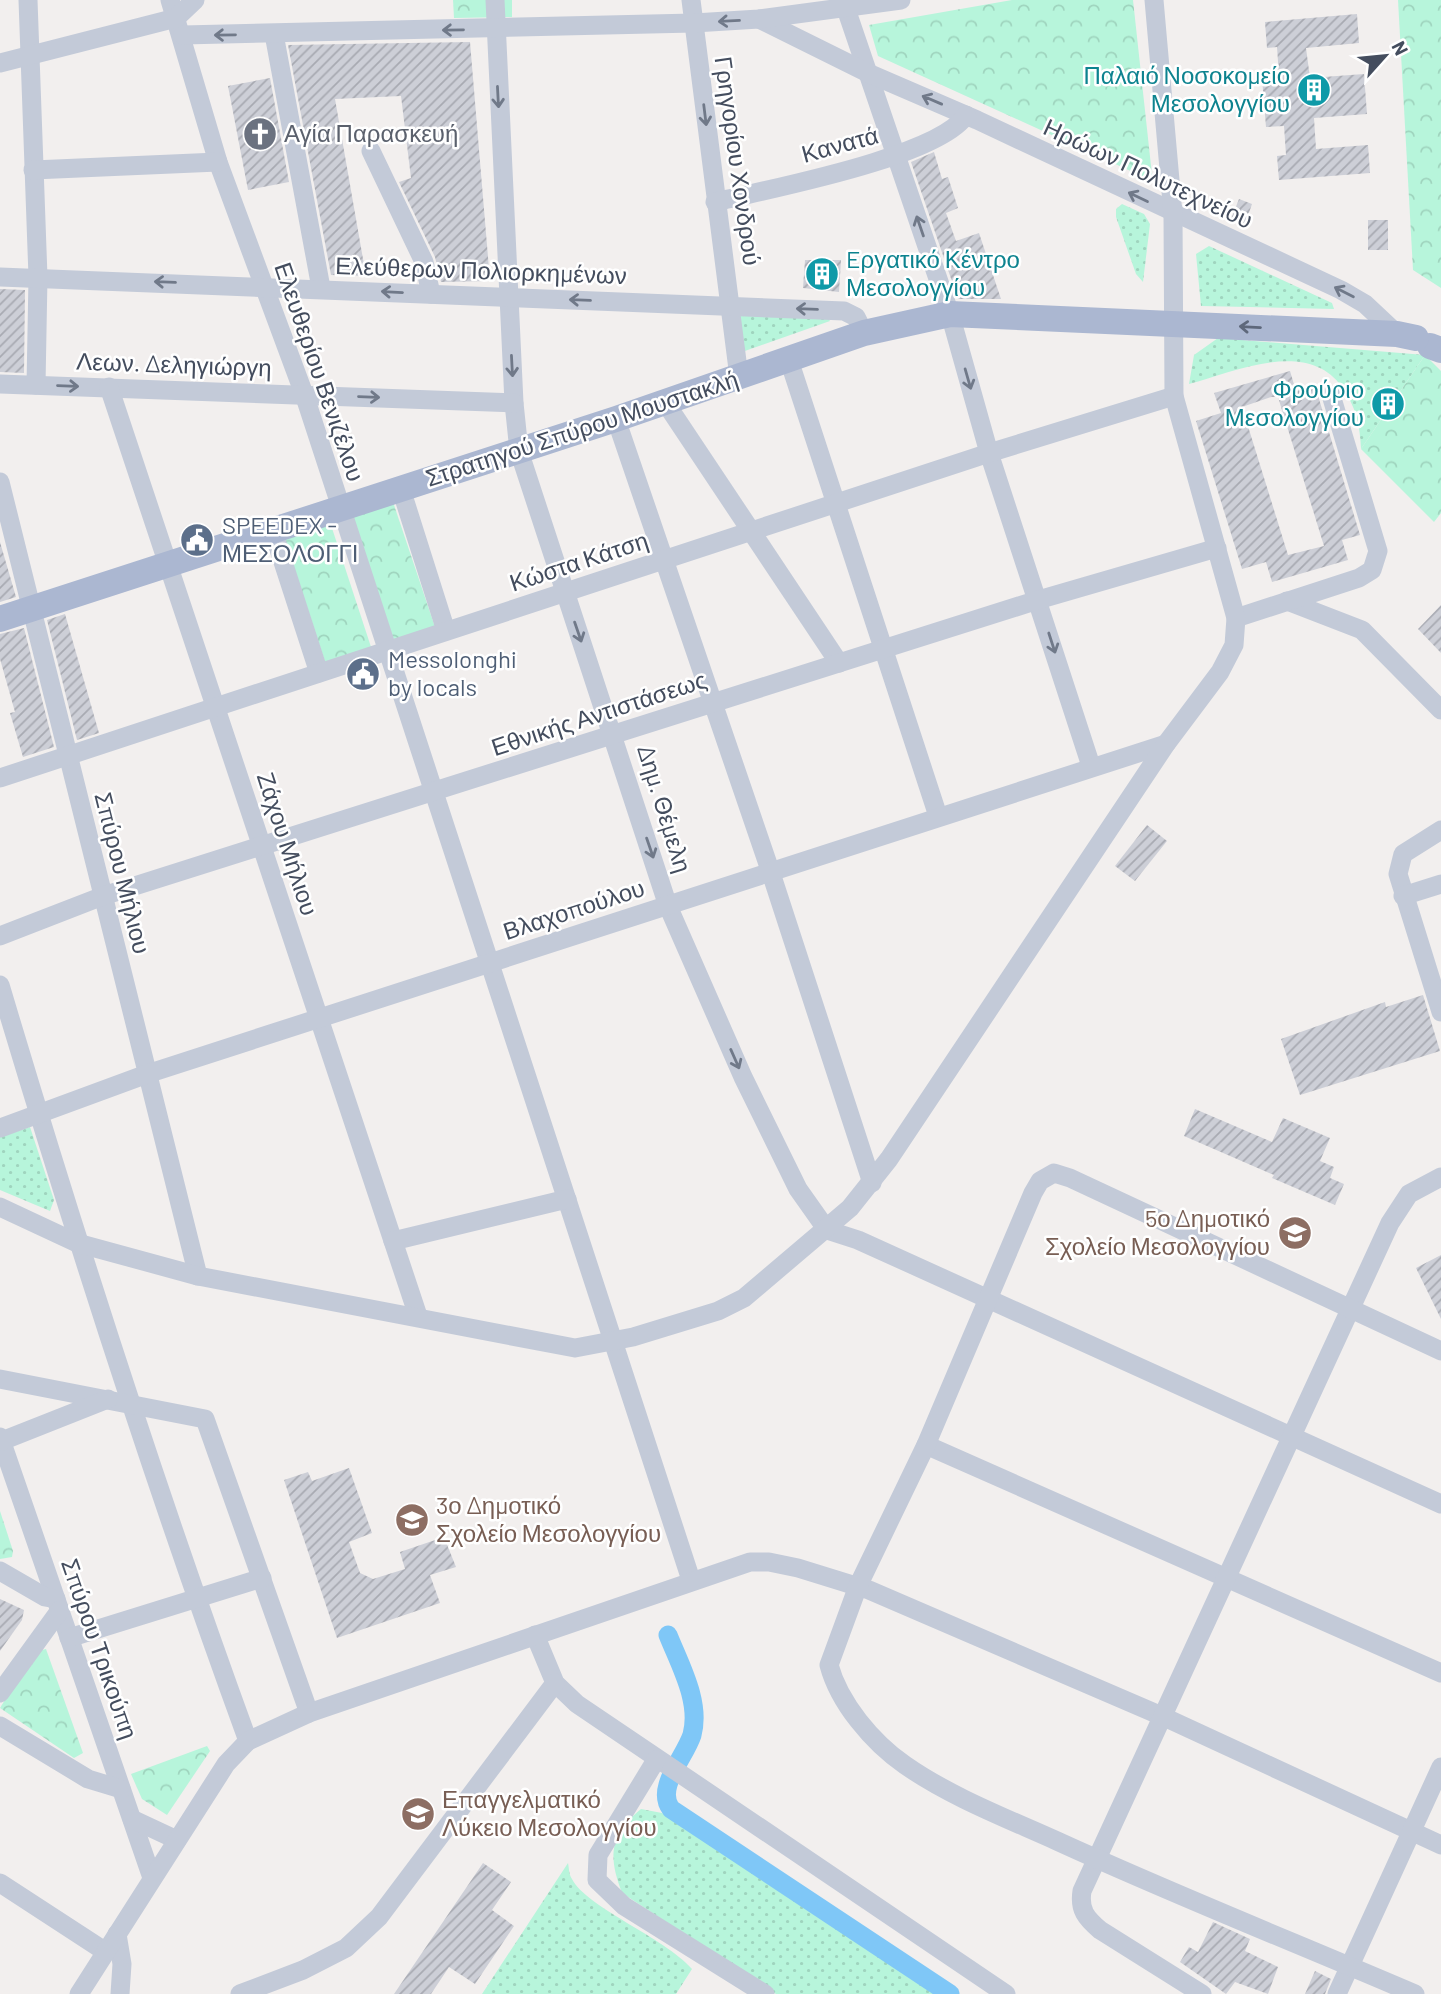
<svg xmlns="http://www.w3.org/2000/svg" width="1441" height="1994" font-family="Barlow,sans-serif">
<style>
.grass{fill:url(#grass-dots)}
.park{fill:url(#park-crowns)}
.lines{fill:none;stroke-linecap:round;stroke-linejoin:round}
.canal{stroke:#7fc7f7;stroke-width:19}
.building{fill:url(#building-hatch);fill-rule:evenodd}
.minor{stroke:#c3cad8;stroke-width:19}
.major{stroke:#abb7d1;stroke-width:26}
.oneway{stroke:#707989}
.oneway2{stroke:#5e687b}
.labels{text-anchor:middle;stroke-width:5;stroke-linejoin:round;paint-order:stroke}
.culture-label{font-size:24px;fill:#0d838f;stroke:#fff;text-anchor:end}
.worship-label{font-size:24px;fill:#5b616d;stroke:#fff;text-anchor:start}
.street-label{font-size:24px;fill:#444d5e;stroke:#fff}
.service-label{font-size:24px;fill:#4e5e75;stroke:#fff;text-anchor:start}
.education-label{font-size:24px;fill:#785e54;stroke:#fff;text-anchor:start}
</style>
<defs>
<pattern id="grass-dots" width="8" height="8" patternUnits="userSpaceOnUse" patternTransform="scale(1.75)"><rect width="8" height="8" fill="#b7f5db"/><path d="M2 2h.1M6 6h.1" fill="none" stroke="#9fd4be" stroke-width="1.8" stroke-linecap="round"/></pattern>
<pattern id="park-crowns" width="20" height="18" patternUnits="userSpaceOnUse" patternTransform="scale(1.75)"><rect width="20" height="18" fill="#b7f5db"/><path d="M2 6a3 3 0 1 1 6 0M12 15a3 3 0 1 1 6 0" fill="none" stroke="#9fd4be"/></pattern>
<pattern id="building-hatch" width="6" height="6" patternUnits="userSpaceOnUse" patternTransform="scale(1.75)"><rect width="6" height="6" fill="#cdcfd7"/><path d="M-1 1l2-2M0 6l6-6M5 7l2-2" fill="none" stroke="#a8aab2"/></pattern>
</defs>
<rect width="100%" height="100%" fill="#f2efee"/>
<!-- grass -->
<g class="grass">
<polygon points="1122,204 1144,214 1150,224 1143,282 1136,274 1116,217 1116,209"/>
<polygon points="1209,246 1332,303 1334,309 1201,306 1196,254"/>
<polygon points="738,315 828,318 830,321 742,352"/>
<path d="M1218,338L1425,355L1361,449C1360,425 1356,407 1342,387C1307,338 1235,372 1189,384L1194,355Z"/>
<polygon points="30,1127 54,1200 50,1211 0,1190 0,1137"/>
<path d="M641,1809L662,1813L935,1994H776L622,1893C608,1856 609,1835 641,1809Z"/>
<path d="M568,1863C569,1868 569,1875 572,1879C587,1908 664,1937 692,1969L676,1994H482Z"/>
</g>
<!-- park -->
<g class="park">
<polygon points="453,0 512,0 512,17 454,18"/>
<polygon points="1012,0 1133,0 1152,175 1146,178 878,56 869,25"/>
<polygon points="1398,0 1441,0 1441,288 1413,270"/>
<polygon points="1425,355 1441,371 1441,513 1434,522 1361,449"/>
<polygon points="392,499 435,627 394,641 351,512"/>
<polygon points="329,519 371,647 325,662 283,534"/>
<polygon points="0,1511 13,1551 12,1557 0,1559"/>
<polygon points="46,1649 83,1753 74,1758 0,1708 34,1652"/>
<polygon points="207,1746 210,1751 167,1815 142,1799 131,1774"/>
</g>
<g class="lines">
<!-- canal -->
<path class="canal" d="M668,1635C680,1665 701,1702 692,1735C685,1757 655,1788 671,1809L950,1994"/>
</g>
<!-- building -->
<g class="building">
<polygon points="1357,14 1359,43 1306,48 1310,78 1364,74 1367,114 1314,118 1316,149 1368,145 1370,173 1279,180 1277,156 1286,155 1284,126 1266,127 1262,78 1279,76 1277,47 1267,48 1265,22"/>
<polygon points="470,42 490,281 441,282 435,257 399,182 411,178 401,96 335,99 366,276 331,275 288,45"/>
<polygon points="270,78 289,182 248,190 228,86"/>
<polygon points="934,152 942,179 948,177 958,208 946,213 956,241 979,233 1001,299 958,299 911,162"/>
<polygon points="1239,199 1252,204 1245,224 1231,219"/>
<rect x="1368" y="220" width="20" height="30"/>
<polygon points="805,260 841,260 839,292 803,288"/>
<polygon points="0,289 25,290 24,373 0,372"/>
<path d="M1290,371L1296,391L1322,384L1319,399L1360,535L1342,540L1348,560L1272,582L1266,562L1242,569L1196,421L1221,413L1214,393ZM1271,397H1278L1324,546L1288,555L1242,407Z"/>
<polygon points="0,542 16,597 0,602"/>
<polygon points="1441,605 1441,653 1418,629"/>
<polygon points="65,614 99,733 77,740 47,620"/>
<polygon points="24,628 54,747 23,757 10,713 15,712 0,659 0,634"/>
<polygon points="1147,825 1167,841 1135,881 1115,866"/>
<polygon points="1423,995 1440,1051 1300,1095 1281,1039 1385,1002 1386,1007"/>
<polygon points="1195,1109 1272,1142 1283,1118 1330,1138 1320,1161 1334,1167 1330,1178 1344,1184 1335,1205 1272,1178 1274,1175 1184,1136"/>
<polygon points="1441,1255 1441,1319 1416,1268"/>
<polygon points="349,1468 372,1533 349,1542 360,1573 373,1579 405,1569 400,1552 444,1537 456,1567 430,1575 440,1603 337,1638 284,1480 308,1472 312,1481"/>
<polygon points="0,1599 24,1610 22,1620 0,1651"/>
<polygon points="483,1863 511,1882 492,1910 514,1926 475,1984 449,1967 431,1994 394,1994"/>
<polygon points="1213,1922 1250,1939 1245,1951 1278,1967 1268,1994 1235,1982 1226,1994 1180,1962 1189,1947 1198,1952"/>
<polygon points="1315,1971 1331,1979 1325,1994 1305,1994"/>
</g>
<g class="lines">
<!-- minor -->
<g class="minor">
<polyline points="28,0 38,277 36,385"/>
<polyline points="170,0 218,162 304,394 691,1580"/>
<polyline points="495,0 514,403 519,451 668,906 743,1077 798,1189 827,1230 858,1240 1441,1504"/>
<polyline points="691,0 739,377"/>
<polyline points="843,0 950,314 989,453 1091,766"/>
<polyline points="759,19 868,73 977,120 1341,290 1365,304 1397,334"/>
<polyline points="274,34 321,288"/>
<polyline points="183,35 694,23 759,19 901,0"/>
<polyline points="0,63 176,18 195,0"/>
<polyline points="371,151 424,262 431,294"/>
<polyline points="33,170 218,162"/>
<path d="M715,202C768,189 939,157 966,115"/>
<polyline points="0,277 844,311 856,317 864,333"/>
<polyline points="789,360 938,816"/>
<polyline points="0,384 514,403"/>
<polyline points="109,387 418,1316"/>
<polyline points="665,402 839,663"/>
<polyline points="616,419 770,870 872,1183"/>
<polyline points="0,482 198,1276"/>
<polyline points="401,489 446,631"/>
<polyline points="273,531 319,673"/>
<polyline points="1287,601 1362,630 1441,710"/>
<polyline points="1236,618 1359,578 1372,570 1378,551 1331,395"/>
<polyline points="0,778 989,453 1174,396"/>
<polyline points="1441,830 1403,854 1398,874 1441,1012"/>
<polyline points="1403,896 1441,884"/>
<polyline points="0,936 103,896 1038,600 1217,548"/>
<path d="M0,985C76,1240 157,1492 248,1741"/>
<polyline points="0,1128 147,1074 1166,744"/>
<polyline points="0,1207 77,1243 198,1276 575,1348 633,1337 718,1311 744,1298 850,1208 889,1159 1166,744 1220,672 1234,645 1236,618 1174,396 1173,214 1154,0"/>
<polyline points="393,1241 567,1199"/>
<polyline points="0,1379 205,1419 309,1713"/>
<polyline points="0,1437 152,1878"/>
<polyline points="2,1441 108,1399"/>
<polyline points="926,1445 1441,1673"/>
<polyline points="0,1571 45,1597 56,1599"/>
<polyline points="535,1635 555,1683 577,1704 1006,1994"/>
<polyline points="69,1638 262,1578"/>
<polyline points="0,1693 60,1610"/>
<polyline points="0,1726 88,1779 121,1789"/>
<polyline points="656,1760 598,1855 597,1880 624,1906 765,1994"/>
<polyline points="132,1819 177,1840"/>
<polyline points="0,1883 106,1952"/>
<polyline points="117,1934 122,1964 120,1994"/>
<polyline points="79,1994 226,1764 248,1741 309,1713 750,1562 769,1562 798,1568 869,1590 1164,1717 1441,1845"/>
<polyline points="240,1994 303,1970 346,1948 379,1917 555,1683"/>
<path d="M1202,1994L1100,1930C1086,1918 1079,1910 1082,1891L1390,1223L1409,1194L1441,1177"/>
<polyline points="1337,1994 1441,1767"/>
<path d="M1415,1994C1296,1943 1175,1895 1057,1841C1006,1818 951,1797 905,1765C873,1743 839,1703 829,1665L858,1586L926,1445L1033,1193L1040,1181L1054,1173L1070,1178L1441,1351"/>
</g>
<!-- major -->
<g class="major">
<polyline points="1430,346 1441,350"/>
<polyline points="0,619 616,419 864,333 950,314 1397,334 1416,338"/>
</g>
</g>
<!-- one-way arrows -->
<defs><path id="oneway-shaft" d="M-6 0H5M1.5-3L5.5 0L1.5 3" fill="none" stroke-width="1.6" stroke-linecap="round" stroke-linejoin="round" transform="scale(1.75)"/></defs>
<g class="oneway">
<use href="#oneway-shaft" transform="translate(729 21) rotate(177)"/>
<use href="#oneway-shaft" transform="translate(453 30) rotate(179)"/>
<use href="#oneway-shaft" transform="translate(225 35) rotate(179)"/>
<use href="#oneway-shaft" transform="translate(498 97) rotate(87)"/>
<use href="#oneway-shaft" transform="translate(932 100) rotate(-157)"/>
<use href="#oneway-shaft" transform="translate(705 115) rotate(83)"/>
<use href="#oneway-shaft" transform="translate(1138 197) rotate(-154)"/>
<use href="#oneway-shaft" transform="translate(920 226) rotate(-109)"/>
<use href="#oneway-shaft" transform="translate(165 282) rotate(-178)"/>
<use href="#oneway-shaft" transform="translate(392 292) rotate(-177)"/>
<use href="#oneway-shaft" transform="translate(1344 292) rotate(-153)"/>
<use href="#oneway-shaft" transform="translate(580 300) rotate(-178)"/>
<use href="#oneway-shaft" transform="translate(807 309) rotate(-178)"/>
<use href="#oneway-shaft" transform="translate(512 366) rotate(87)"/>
<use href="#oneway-shaft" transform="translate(968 379) rotate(74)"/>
<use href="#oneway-shaft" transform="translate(68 386) rotate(2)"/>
<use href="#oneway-shaft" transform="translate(369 397) rotate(2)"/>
<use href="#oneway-shaft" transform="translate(578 632) rotate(71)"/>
<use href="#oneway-shaft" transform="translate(1052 643) rotate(72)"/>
<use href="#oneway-shaft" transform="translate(650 848) rotate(71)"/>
<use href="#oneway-shaft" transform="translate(735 1059) rotate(66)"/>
</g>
<use class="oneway2" href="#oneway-shaft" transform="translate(1250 327) rotate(-177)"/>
<!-- icons -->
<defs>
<g id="building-disc" transform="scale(1.75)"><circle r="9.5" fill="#0f9aa8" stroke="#fff"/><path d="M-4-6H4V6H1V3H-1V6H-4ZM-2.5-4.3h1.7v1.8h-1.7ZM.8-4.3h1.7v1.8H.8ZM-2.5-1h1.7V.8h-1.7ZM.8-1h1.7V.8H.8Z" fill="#fff"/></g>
<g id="church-disc" transform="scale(1.75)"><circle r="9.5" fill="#6b7280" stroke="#fff"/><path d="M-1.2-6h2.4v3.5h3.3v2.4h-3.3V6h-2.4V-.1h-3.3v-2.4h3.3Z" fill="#fff"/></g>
<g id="civic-disc" transform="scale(1.75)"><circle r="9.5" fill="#5c6f8a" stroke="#fff"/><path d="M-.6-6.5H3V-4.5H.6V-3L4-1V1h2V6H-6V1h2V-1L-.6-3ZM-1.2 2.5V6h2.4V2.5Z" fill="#fff"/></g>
<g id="school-disc" transform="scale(1.75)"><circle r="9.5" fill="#8d6e63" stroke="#fff"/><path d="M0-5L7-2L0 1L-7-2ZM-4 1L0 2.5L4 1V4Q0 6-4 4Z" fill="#fff"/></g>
</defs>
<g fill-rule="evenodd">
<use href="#building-disc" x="1314" y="90"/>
<use href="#church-disc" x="260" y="134"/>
<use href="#building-disc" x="822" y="274"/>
<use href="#building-disc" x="1388" y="404"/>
<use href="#civic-disc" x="197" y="540"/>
<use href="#civic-disc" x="363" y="674"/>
<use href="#school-disc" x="1295" y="1233"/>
<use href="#school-disc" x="412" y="1520"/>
<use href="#school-disc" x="418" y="1814"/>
</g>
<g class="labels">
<!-- culture labels -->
<g class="culture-label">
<text x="1290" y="84">Παλαιό Νοσοκομείο<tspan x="1290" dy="28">Μεσολογγίου</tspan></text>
<text x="846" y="268" text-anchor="start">Eργατικό Κέντρο<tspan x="846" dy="28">Μεσολογγίου</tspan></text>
<text x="1364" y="398">Φρούριο<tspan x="1364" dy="28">Μεσολογγίου</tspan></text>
</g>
<!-- worship labels -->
<g class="worship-label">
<text x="284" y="142">Αγία Παρασκευή</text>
</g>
<!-- street labels -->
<g class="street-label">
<text transform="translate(840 145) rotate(-15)" y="8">Κανατά</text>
<text transform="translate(737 161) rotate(82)" y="8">Γρηγορίου Χονδρού</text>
<text transform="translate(1148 174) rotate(25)" y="8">Ηρώων Πολυτεχνείου</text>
<text transform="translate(481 271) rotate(2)" y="8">Ελεύθερων Πολιορκημένων</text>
<text transform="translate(174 365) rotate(2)" y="8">Λεων. Δεληγιώργη</text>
<text transform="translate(319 372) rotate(71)" y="8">Ελευθερίου Βενιζέλου</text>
<text transform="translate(582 429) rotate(-18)" y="8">Στρατηγού Σπύρου Μουστακλή</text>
<text transform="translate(579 562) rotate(-18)" y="8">Κώστα Κάτση</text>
<text transform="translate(599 714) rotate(-18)" y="8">Εθνικής Αντιστάσεως</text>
<text transform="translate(664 809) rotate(73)" y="8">Δημ. Θέμελη</text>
<text transform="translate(287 844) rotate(72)" y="8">Ζάχου Μήλιου</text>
<text transform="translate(122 873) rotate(76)" y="8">Σπύρου Μήλιου</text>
<text transform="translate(574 910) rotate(-18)" y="8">Βλαχοπούλου</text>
<text transform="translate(99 1649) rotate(71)" y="8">Σπύρου Τρικούπη</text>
</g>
<!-- service labels -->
<g class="service-label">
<text x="222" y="534">SPEEDEX -<tspan x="222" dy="28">ΜΕΣΟΛΟΓΓΙ</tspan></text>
<text x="388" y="668">Messolonghi<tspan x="388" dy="28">by locals</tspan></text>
</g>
<!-- education labels -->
<g class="education-label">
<text x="1270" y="1227" text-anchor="end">5ο Δημοτικό<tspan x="1270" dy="28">Σχολείο Μεσολογγίου</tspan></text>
<text x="436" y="1514">3ο Δημοτικό<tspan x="436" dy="28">Σχολείο Μεσολογγίου</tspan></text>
<text x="442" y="1808">Επαγγελματικό<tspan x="442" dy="28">Λύκειο Μεσολογγίου</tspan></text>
</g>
</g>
<!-- north arrow -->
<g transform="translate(1385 56) rotate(63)" stroke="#ffffff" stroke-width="5" paint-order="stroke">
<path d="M0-5L12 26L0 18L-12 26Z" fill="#444d5e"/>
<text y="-10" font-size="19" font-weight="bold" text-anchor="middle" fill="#444d5e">N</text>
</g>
</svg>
